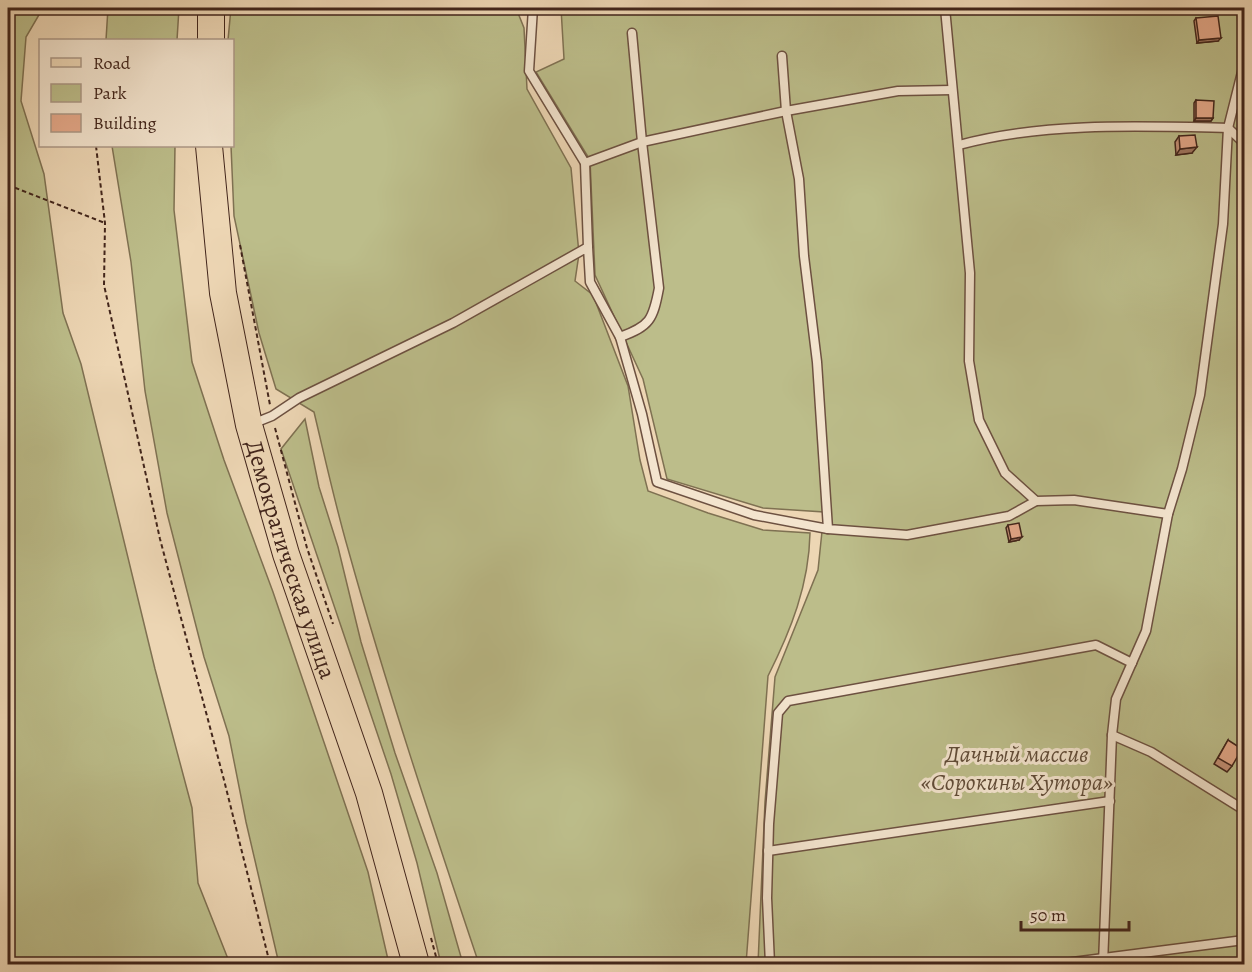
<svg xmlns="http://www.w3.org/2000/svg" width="1252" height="972" font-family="Alegreya,serif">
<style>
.green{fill:#bcbd8a;stroke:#7f7152;stroke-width:1.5}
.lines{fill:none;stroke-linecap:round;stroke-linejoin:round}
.service-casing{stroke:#6d5141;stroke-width:11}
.primary-casing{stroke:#42251b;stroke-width:28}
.path{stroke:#42251b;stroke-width:2;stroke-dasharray:4.5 3;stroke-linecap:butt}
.service{stroke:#f3e4ce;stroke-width:8}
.primary{stroke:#edd6b4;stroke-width:26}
.wall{fill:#c59177;stroke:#42251b;stroke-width:1.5}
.shaded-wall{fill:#a07661;stroke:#42251b;stroke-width:1.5}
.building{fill:#e5a98a;stroke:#42251b;stroke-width:1.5}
.labels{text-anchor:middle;stroke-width:6;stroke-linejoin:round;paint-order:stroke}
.street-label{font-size:24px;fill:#42251b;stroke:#f3e4ce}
.park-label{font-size:24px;font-style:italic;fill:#604b37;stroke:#f3e4ce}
</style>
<rect width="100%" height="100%" fill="#edd6b4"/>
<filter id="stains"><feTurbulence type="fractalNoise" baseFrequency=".00333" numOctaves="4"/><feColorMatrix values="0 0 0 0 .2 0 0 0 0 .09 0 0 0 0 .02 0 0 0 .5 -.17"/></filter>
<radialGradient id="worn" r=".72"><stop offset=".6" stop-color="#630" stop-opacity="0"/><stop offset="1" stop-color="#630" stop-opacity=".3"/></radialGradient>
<!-- green -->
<g class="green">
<polygon points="8,8 43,8 26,37 21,101 44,174 63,313 81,364 155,669 192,808 198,883 230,964 8,964"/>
<polygon points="108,8 179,8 177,40 106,40"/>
<path d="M231,8H516L524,28L527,89L571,168L579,254L575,281L593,295L628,386L640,460L648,491L708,513L763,530L810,533C809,585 791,630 768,676L746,964H479C433,827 387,689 348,549C335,504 325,458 314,412L276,389L259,333L234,216L231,146L232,40H228Z"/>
<polygon points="561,8 1244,8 1244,964 758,964 765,802 775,677 818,570 824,512 763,508 667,479 643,379 595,275 590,160 536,72 564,59"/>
<polygon points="112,146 175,146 174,210 192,362 224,460 273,592 368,872 389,964 279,964 246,822 229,736 204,657 167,513 145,391 131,262"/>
<polygon points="305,419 319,487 338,547 361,642 395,753 437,873 463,964 441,964 417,863 391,774 281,449"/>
</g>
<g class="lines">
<!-- service casing -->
<g class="service-casing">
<g id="service">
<polyline points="533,8 529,71 585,163 588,247"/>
<polyline points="945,8 970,273 969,361 979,420 1005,473 1036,501 1074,500 1168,514"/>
<path d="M632,33L642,142L659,288C653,320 650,326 620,337L642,414L657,482L754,515L828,529"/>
<polyline points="782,56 786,111 799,179 804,256 817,362 828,529 907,535 1009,516 1036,501"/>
<path d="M959,145C1043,122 1141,126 1228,128L1244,143"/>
<polyline points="585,163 642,142 786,111 898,91 952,90"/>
<polyline points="252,424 272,416 299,398 453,323 588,247 590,282 620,337"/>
<polyline points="1112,735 1151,752 1244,810"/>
<polyline points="768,851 1110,801"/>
<polyline points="770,964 767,898 769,824 778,713 788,701 1096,645 1132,663"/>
<polyline points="1057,964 1244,940"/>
<polyline points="1103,964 1112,735 1116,699 1146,631 1168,514 1182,469 1200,395 1223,224 1228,128 1244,64 1242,8"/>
</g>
</g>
<!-- primary casing -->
<g class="primary-casing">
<g id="primary">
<polyline points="211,40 211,8"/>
<path id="s1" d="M209,146L223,293L249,425L286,554L369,793L416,964"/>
</g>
</g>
<!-- path -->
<g class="path">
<polyline points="96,146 105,223 104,285 160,539 224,780 270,964"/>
<polyline points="8,185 105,223"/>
<polyline points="240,245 270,405"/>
<polyline points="275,428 307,548 333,624"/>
<polyline points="431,938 438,964"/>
</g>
<!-- service -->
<use href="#service" class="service"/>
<!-- primary -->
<use href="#primary" class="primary"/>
</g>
<!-- wall -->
<g class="wall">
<polygon points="1196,18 1218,41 1197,43 1194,21"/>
<polygon points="1196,100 1213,118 1211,121 1194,121 1194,103"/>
<polygon points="1179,136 1192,153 1176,155 1175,142"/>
<polygon points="1008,525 1019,540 1009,542 1006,528"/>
<polygon points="1228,740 1232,766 1227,772 1214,764"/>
</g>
<!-- shaded-wall -->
<g class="shaded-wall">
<polygon points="1221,38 1218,41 1197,43 1199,40"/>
<polygon points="1196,118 1213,118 1211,121 1194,121"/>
<polygon points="1197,147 1192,153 1176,155 1180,149"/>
<polygon points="1022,537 1019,540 1009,542 1011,539"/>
</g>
<!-- building -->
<g class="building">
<polygon points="1218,16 1221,38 1199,40 1196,18"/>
<polygon points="1196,100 1214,101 1213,118 1196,118"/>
<polygon points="1195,135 1197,147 1180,149 1179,136"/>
<polygon points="1019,523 1022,537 1011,539 1008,525"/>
<polygon points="1228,740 1242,749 1232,766 1218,758"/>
</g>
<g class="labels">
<!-- street labels -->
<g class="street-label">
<text dy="8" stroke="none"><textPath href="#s1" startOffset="423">Демократическая улица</textPath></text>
</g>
<!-- park labels -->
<g class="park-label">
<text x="1017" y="762">Дачный массив<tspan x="1017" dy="28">«Сорокины Хутора»</tspan></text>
</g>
</g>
<!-- margin -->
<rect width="1252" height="972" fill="none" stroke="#edd6b4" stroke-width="30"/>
<rect x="9" y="9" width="1234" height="954" fill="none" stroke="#42251b" stroke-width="3"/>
<rect x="15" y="15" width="1222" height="942" fill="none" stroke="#42251b" stroke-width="1.5"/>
<!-- legend -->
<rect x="39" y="39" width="195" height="108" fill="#f3e4ce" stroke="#ac9886" stroke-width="1.5"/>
<rect x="51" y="58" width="30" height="9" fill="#edd6b4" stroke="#ac9886" stroke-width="1.5"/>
<text x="93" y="69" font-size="18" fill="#42251b">Road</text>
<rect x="51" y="84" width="30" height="18" fill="#bcbd8a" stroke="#ac9886" stroke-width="1.5"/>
<text x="93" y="99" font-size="18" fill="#42251b">Park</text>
<rect x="51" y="114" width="30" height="18" fill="#e5a98a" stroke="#ac9886" stroke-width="1.5"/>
<text x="93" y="129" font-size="18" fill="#42251b">Building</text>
<!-- scale -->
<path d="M1021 921v9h108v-9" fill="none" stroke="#42251b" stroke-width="3"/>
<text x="1030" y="921" font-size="18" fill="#42251b" stroke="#f3e4ce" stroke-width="4.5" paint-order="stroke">50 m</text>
<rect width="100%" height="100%" filter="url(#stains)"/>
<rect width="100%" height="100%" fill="url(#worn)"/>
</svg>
